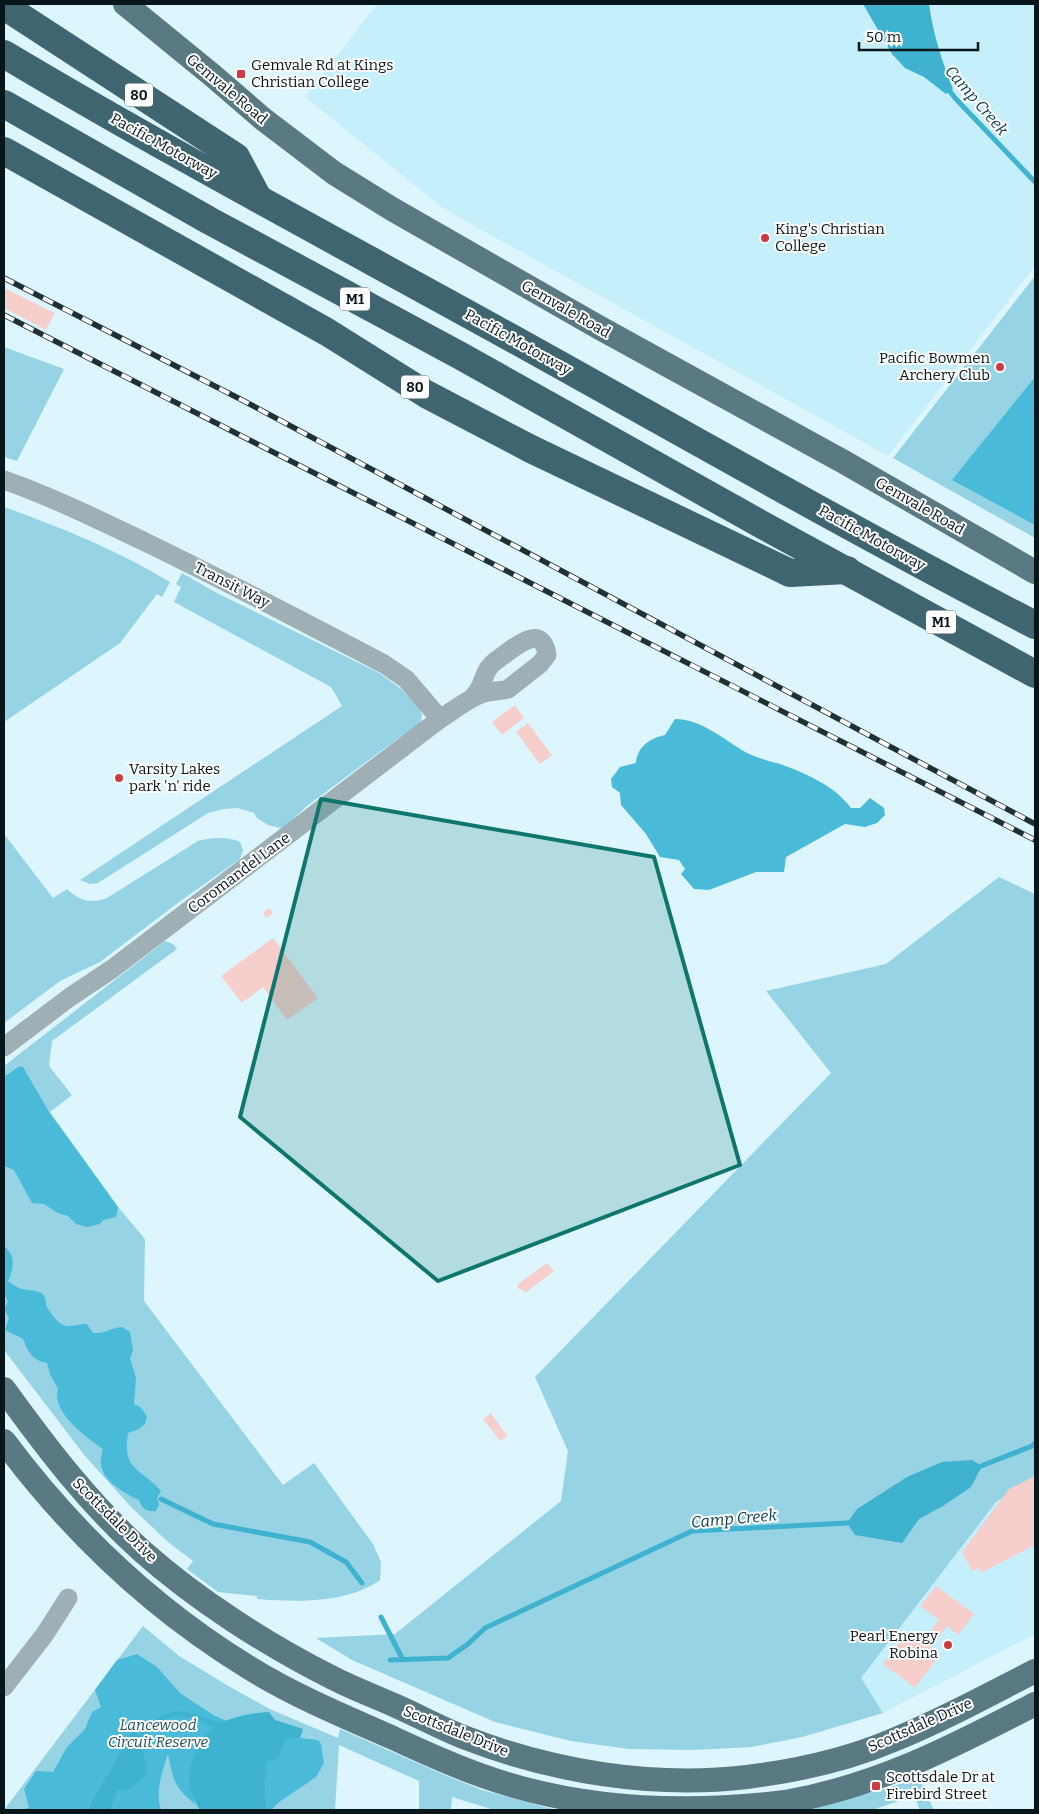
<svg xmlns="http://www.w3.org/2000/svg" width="1039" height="1814" font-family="Bitter,serif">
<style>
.built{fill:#c6effc}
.green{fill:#95d3e5}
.forest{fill:#49bbd9}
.water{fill:#3fb2d0}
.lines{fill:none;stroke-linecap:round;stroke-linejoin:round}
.stream{stroke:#3fb2d0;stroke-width:5}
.building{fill:#f6cfcc}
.minor{stroke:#9eb0b5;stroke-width:19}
.major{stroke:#597983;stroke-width:24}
.highway{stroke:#3f6571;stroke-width:28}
.rail-casing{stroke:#203135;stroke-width:5.5}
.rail{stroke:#fefefe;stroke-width:4;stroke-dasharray:11;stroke-linecap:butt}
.marked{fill:#0f766e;fill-opacity:0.2;stroke:#0f766e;stroke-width:4;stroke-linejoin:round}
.poi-dot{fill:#cb3b41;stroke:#fefefe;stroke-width:2}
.labels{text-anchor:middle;stroke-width:4;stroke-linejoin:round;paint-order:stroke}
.shield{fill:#fefefe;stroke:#505c5e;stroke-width:1}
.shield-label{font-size:14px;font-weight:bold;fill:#06161a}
.poi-label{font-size:15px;fill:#06161a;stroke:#fefefe;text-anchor:start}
.street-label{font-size:15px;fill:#06161a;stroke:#fefefe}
.park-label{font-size:15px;font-style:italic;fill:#20505d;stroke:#fefefe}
.water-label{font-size:16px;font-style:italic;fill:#0d404d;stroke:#fefefe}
</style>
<rect width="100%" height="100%" fill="#ddf6fd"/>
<!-- built -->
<g class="built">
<polygon points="377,4 1035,4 1035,266 888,456 444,209 305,97"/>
<polygon points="1035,1480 1035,1634 883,1713 860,1678 996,1502"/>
</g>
<!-- green -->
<g class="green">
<polygon points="1035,276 1035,538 893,458"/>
<polygon points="4,347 64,369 17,461 4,457"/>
<path d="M4,507C60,527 119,551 170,582L162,597L157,594L120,643L4,722Z"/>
<polygon points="182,573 215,592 379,673 400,688 419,708 422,714 421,721 416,728 399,738 358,768 307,806 285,826 280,828 268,825 257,818 254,813 238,808 224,809 208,813 98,883 90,884 80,880 342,706 331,687 174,602 181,587 176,584"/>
<path d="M4,834L53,898L67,889C79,901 91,904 107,898L198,841C211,838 227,836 240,842L243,850L240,859L179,902L100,962L60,981L4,1023Z"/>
<polygon points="999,877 1035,894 1035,1480 996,1502 861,1678 883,1713 802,1737 752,1747 694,1750 629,1749 571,1741 495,1722 352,1660 316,1638 395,1634 561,1501 568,1451 535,1377 831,1073 766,991 886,964"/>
<path d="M165,941L173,944L177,949L52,1041L49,1066L72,1095L50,1112L118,1207L145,1239L144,1301L283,1485L314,1463L373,1544L381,1562L380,1580C346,1604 297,1602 257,1599V1596L218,1592L187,1569L193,1561L168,1542L132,1508L85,1456L4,1350V1066Z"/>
<polygon points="143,1626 179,1656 230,1687 272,1710 338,1738 340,1729 440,1773 482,1790 556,1810 494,1810 452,1797 451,1810 419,1810 419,1781 339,1745 335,1810 4,1810"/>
<polygon points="919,1778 934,1810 920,1810 914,1796 872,1810 804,1810 881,1790"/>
</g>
<!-- forest -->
<g class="forest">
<polygon points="1035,377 1035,525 952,480"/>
<path d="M675,719C702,719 724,740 747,753C757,758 769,761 780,764C805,773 835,786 851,808H860L870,798L884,808L885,815L877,823L865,827L845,824L786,857L784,872H756L709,890L694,889L681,874L685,869L679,860L660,857L646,834L621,805L620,793L612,787L611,779L620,767L636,763C637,747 650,738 665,735Z"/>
<path d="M21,1066L23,1067L49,1112L118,1207L116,1217L103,1220L100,1224L87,1227L76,1224L68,1216L58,1213L44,1204L32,1203L14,1170L4,1166V1076C13,1073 14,1068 21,1066Z"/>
<path d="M4,1246C16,1256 14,1268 8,1281C11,1283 15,1286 19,1288C30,1293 47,1286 46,1306C52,1314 59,1328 71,1326C77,1325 81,1324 87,1324L93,1333C106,1334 110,1328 122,1327L130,1332L133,1350L130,1359L136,1377L134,1404L140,1407L147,1416L145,1424L139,1429L128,1433C122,1471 140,1467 161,1491L157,1498L159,1505L156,1511C146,1512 142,1509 139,1500C124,1493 104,1482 101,1465C100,1460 102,1454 103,1449C86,1437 51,1412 58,1389L50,1374L47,1363C33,1361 28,1352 23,1339L5,1330L9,1318L4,1309L8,1302L6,1297H4Z"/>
<path d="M137,1654L157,1667L180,1693L213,1715L227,1721L216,1725L189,1776L195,1804C173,1786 174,1781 168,1754C162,1771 155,1793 161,1810H111L118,1790L133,1730L92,1800L88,1810H24L29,1807L24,1789L36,1771L53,1772L67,1747L85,1729L92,1712L101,1707L95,1690L117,1660Z"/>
<polygon points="300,1738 318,1740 321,1744 324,1763 316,1777 279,1802 271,1810 267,1810 265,1786 268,1760 279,1758 286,1740"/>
</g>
<!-- water -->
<g class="water">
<path d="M863,4H929C933,34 942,61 953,89L946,94L924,77L905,68L892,54Z"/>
<polygon points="972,1460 982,1466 971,1487 943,1506 919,1519 902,1543 855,1535 847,1523 857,1509 907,1477 942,1462"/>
<path d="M269,1712L275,1720L303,1729L300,1738L286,1740L279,1758L268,1761L265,1786L267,1810H200C194,1803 188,1783 189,1774C192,1757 202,1733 217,1725C234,1716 251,1713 269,1712Z"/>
<polygon points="133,1730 141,1737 147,1773 130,1789 118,1790 111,1810 88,1810 92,1800"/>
</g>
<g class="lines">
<!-- stream -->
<g class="stream">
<polyline points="946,86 955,98 1035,182"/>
<polyline points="976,1468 1032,1446 1035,1443"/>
<polyline points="161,1499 213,1524 310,1542 346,1562 362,1583"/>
<polyline points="381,1617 403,1660"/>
<polyline points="390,1660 448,1658 468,1644 485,1628 692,1531 847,1523 853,1521"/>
<path d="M138,1743C146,1728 163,1713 181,1714C196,1714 209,1725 223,1725"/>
</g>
</g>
<!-- building -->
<g class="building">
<polygon points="4,288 55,313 46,330 4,308"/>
<polygon points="515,705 524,718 502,735 492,722"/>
<polygon points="528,723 552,755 540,764 516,732"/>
<polygon points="269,908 273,913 266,918 263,913"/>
<polygon points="273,938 318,998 287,1020 263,987 242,1003 221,976"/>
<polygon points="547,1263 554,1271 525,1293 522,1289 520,1290 517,1285"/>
<polygon points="491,1413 507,1436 500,1441 483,1419"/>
<polygon points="1035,1476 1035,1545 981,1573 978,1568 972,1571 962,1552 1009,1489"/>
<polygon points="936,1586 974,1614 958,1635 947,1626 930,1648 940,1655 915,1688 883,1664 907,1633 921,1643 939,1620 920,1606"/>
</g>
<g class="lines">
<!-- minor -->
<g class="minor">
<path d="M4,480C52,497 97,519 143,541C224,580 304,622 384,664L406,679L440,719"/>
<path d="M4,1047L70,997L112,969L440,719C453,711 466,700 481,694C490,690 499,692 508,689L540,664L547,655C543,627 523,641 509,651C502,657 493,661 488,669C481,680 484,686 473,697"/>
<polyline points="4,1687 45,1634 68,1598"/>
</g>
<!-- major -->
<g class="major">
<polyline points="125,4 212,75 263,119 334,173 392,209 600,328 844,462 1035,572"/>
<path d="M4,1389C46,1447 89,1504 143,1552C196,1599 267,1645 331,1677C352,1688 374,1696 396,1706C419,1716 442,1729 466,1738C554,1772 653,1788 747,1777C795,1771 846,1760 891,1741C941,1721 988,1695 1035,1671"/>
<path d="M4,1441C71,1531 152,1608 248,1667C293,1695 343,1716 391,1737C421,1751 452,1765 483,1776C578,1810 685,1814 785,1802C878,1786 952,1747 1035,1704"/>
</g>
<!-- highway -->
<g class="highway">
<polyline points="4,6 236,157 258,198"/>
<path d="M4,54C175,156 351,249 526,346C695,440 863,536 1035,625"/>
<polyline points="4,104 210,221 459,355 766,527 1035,674"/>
<polyline points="4,151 327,332 426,394 531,449 790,573 847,570"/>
</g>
<!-- rail casing -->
<g class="rail-casing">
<g id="rail">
<polyline points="4,278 242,400 1035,824"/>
<polyline points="4,315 1035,840"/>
</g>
</g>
<!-- rail -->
<use href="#rail" class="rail"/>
</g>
<!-- marked area -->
<path class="marked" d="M321,799L654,857L740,1165L438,1281L240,1117Z"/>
<!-- markers -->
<g class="poi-dot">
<rect x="236" y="69" width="10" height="10" rx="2.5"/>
<circle cx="765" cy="238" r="5"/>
<circle cx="1000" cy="367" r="5"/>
<circle cx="119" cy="778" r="5"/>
<circle cx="948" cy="1645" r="5"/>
<rect x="871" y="1781" width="10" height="10" rx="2.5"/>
</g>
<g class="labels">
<!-- shield labels -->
<g class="shield">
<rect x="125" y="83.5" width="28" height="23" rx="4"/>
<rect x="340" y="287.5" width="30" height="23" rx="4"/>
<rect x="401" y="375.5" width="28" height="23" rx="4"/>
<rect x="926" y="610.5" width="30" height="23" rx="4"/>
</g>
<g class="shield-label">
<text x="139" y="100">80</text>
<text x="355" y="304">M1</text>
<text x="415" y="392">80</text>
<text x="941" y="627">M1</text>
</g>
<!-- poi labels -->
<g class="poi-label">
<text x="251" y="70">Gemvale Rd at Kings<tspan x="251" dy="17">Christian College</tspan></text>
<text x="775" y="234">King's Christian<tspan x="775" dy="17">College</tspan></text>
<text x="990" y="363" text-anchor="end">Pacific Bowmen<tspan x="990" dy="17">Archery Club</tspan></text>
<text x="129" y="774">Varsity Lakes<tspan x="129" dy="17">park 'n' ride</tspan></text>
<text x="938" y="1641" text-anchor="end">Pearl Energy<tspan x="938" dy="17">Robina</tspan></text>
<text x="886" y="1782">Scottsdale Dr at<tspan x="886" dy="17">Firebird Street</tspan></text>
</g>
<!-- street labels -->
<g class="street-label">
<text transform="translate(227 89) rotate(40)" y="5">Gemvale Road</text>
<text transform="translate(164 146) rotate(29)" y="5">Pacific Motorway</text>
<text transform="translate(566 309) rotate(30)" y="5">Gemvale Road</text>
<text transform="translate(518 342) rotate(29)" y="5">Pacific Motorway</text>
<text transform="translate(920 506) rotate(30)" y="5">Gemvale Road</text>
<text transform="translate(872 538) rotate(29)" y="5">Pacific Motorway</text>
<text transform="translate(232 585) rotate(27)" y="5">Transit Way</text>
<text transform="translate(239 873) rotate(-37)" y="5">Coromandel Lane</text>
<text transform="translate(115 1520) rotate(45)" y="5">Scottsdale Drive</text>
<text transform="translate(920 1725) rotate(-24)" y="5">Scottsdale Drive</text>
<text transform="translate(456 1731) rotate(22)" y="5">Scottsdale Drive</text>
</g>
<!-- park labels -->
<g class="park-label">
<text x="158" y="1730">Lancewood<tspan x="158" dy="17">Circuit Reserve</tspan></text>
</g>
<!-- water labels -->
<g class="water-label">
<text transform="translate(977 100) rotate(49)" y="6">Camp Creek</text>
<text transform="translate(734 1518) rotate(-5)" y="6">Camp Creek</text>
</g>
</g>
<!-- border -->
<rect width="1039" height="1814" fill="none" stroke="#06161a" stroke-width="10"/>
<!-- scale -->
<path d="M859 42v8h119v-8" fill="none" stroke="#06161a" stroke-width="2.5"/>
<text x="866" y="42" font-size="15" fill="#06161a" stroke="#fefefe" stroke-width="4" paint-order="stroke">50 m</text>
</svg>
